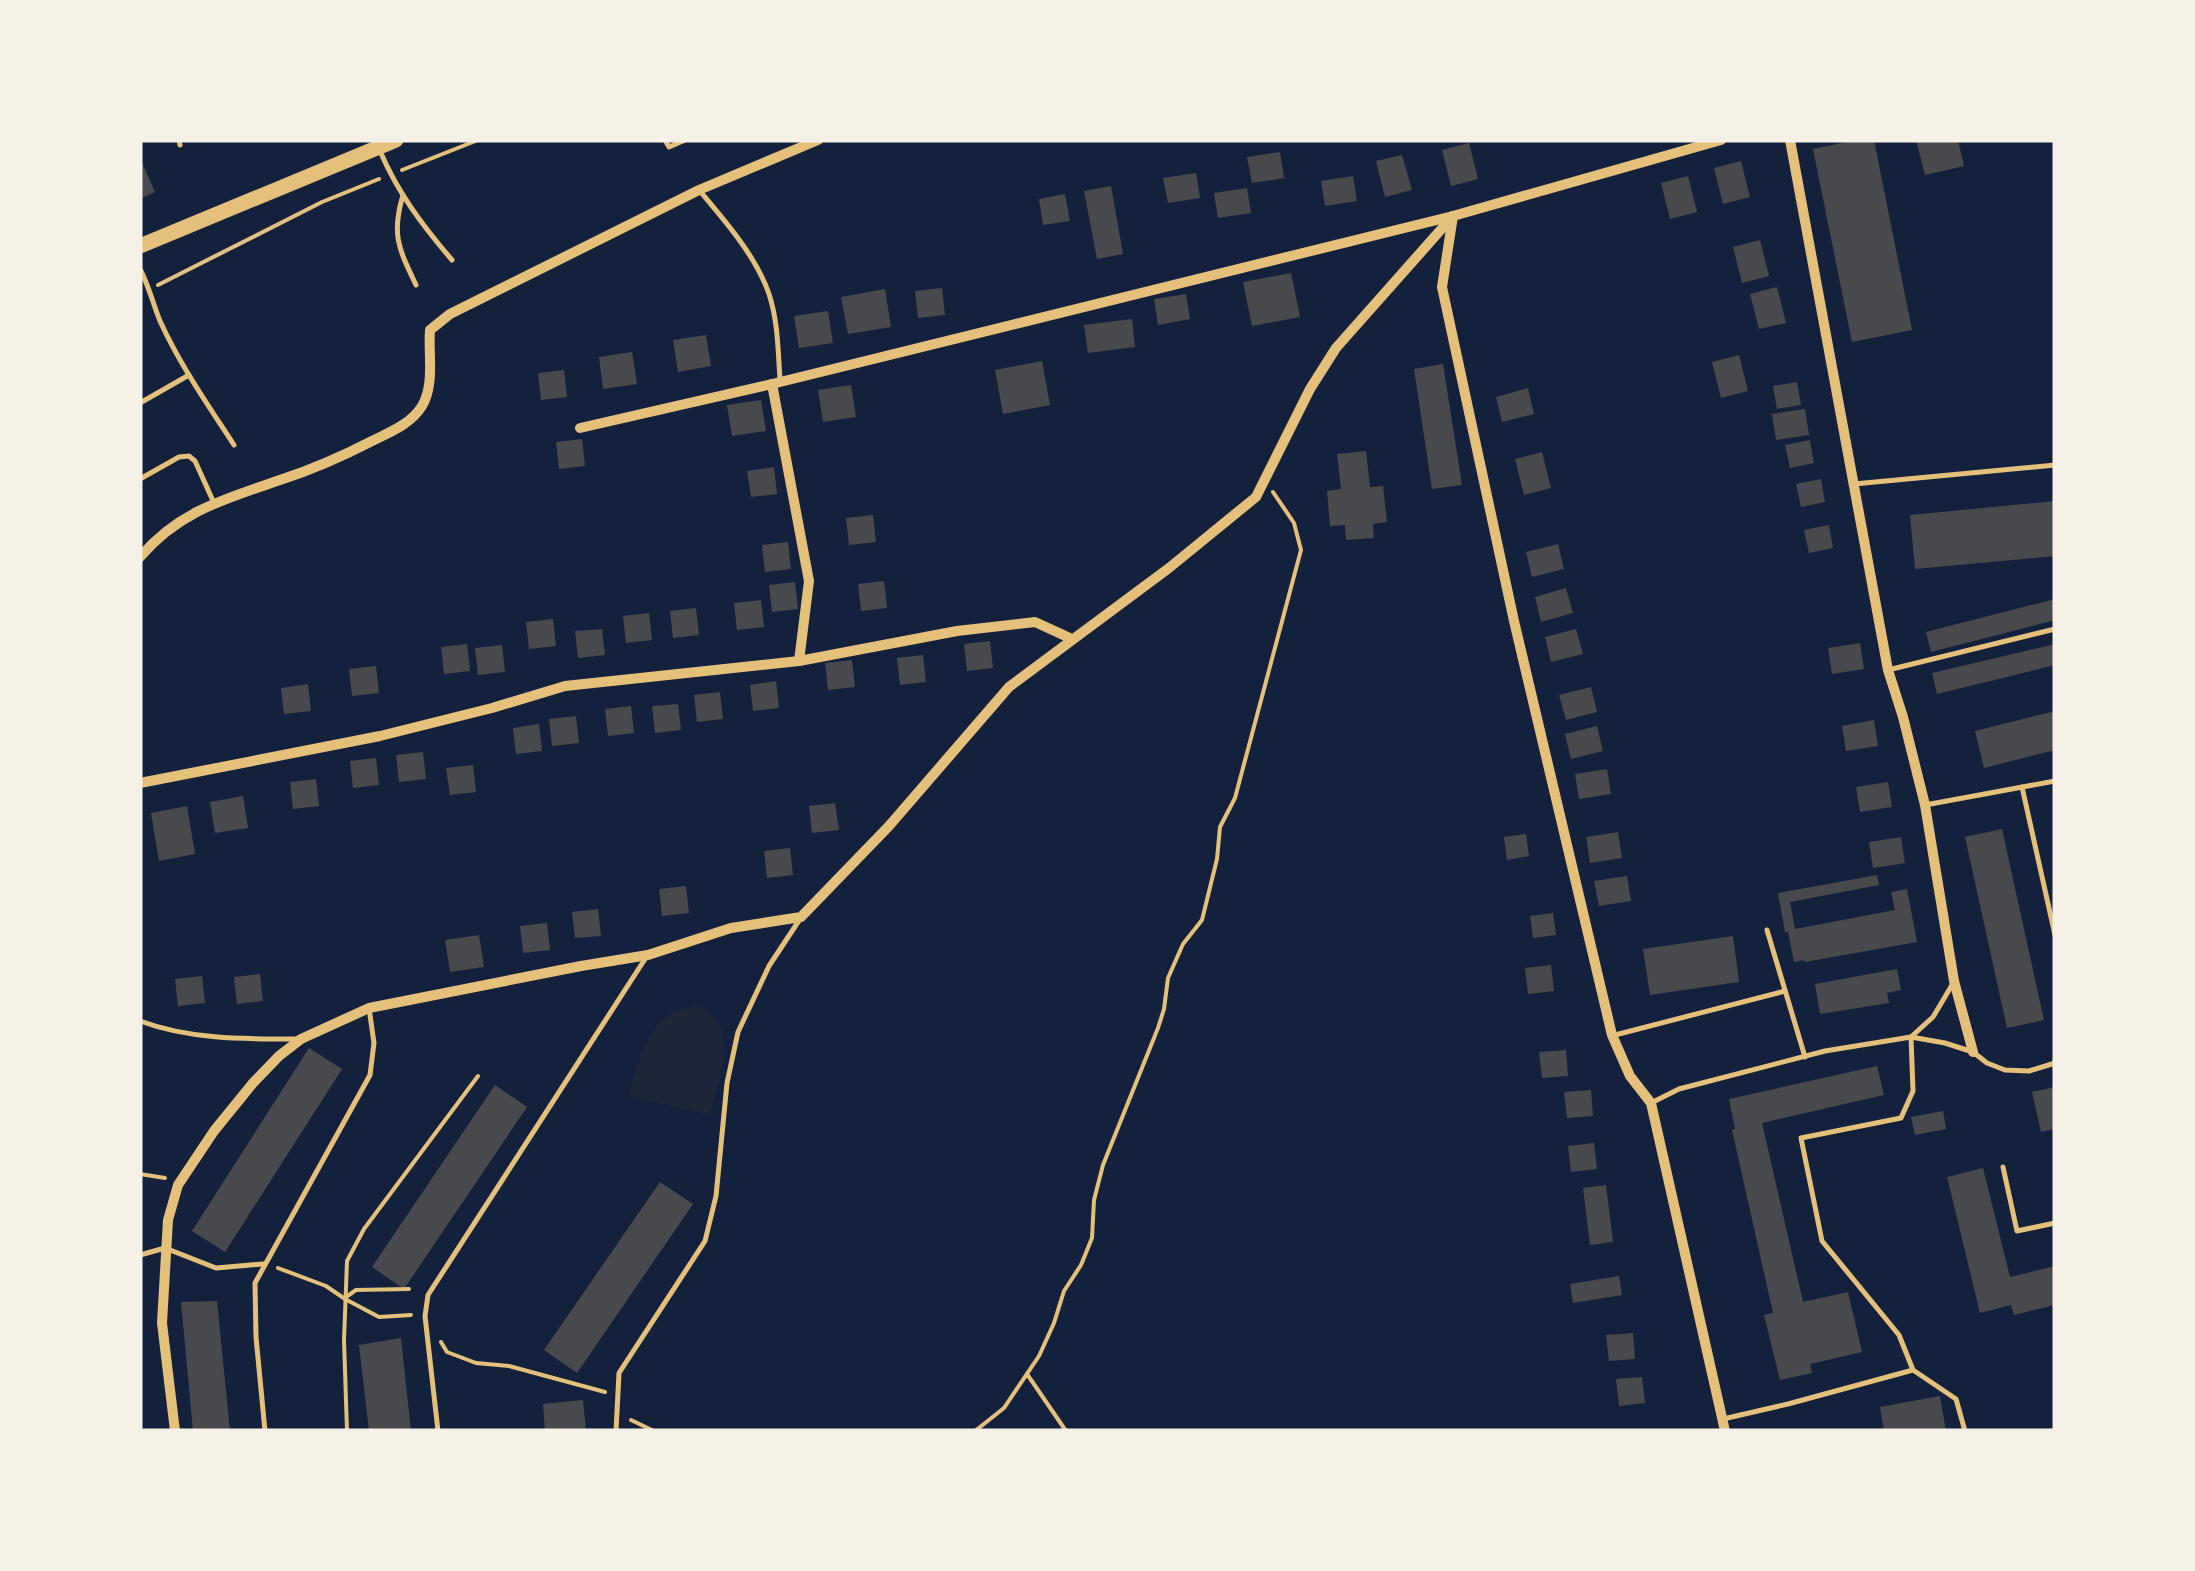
<svg xmlns="http://www.w3.org/2000/svg" width="2195" height="1571" font-family="Inter,sans-serif">
<style>
.green{fill:#1d2539}
.building{fill:#48494c}
.lines{fill:none;stroke-linecap:round;stroke-linejoin:round}
.path{stroke:#e5c07b;stroke-width:4}
.service{stroke:#e5c07b;stroke-width:5}
.minor{stroke:#e5c07b;stroke-width:10}
.secondary{stroke:#e5c07b;stroke-width:15}
</style>
<rect width="100%" height="100%" fill="#14213d"/>
<!-- green -->
<path class="green" d="M695,1005L706,1007C710,1014 717,1020 720,1026C731,1053 716,1088 710,1115L629,1096C636,1069 645,1027 672,1013C679,1009 688,1007 695,1005Z"/>
<!-- building -->
<g class="building">
<polygon points="1856,140 1874,140 1912,330 1852,342 1813,149"/>
<polygon points="1916,140 1958,140 1964,166 1925,175"/>
<polygon points="1469,143 1478,179 1451,186 1442,150"/>
<polygon points="1280,152 1284,178 1252,183 1247,157"/>
<polygon points="1402,155 1412,190 1385,197 1376,161"/>
<polygon points="140,158 155,192 140,199"/>
<polygon points="1741,161 1750,197 1723,204 1714,168"/>
<polygon points="1196,173 1200,198 1168,203 1163,178"/>
<polygon points="1353,176 1357,201 1325,206 1321,181"/>
<polygon points="1688,176 1697,212 1670,219 1661,183"/>
<polygon points="1111,186 1123,254 1097,259 1084,191"/>
<polygon points="1247,188 1251,213 1218,218 1214,193"/>
<polygon points="1065,194 1070,221 1043,225 1039,199"/>
<polygon points="1760,240 1769,276 1742,283 1733,247"/>
<polygon points="1291,273 1300,317 1252,326 1243,282"/>
<polygon points="1777,287 1786,323 1759,329 1750,294"/>
<polygon points="942,288 945,315 918,318 915,291"/>
<polygon points="885,289 891,327 848,334 841,297"/>
<polygon points="1186,294 1190,319 1158,325 1154,299"/>
<polygon points="828,311 833,343 799,348 794,316"/>
<polygon points="1132,319 1135,347 1088,353 1084,325"/>
<polygon points="706,335 711,366 678,372 673,340"/>
<polygon points="632,352 637,384 603,389 599,357"/>
<polygon points="1739,355 1748,391 1721,398 1712,362"/>
<polygon points="1042,361 1050,405 1003,414 995,370"/>
<polygon points="1443,364 1462,485 1432,489 1414,369"/>
<polygon points="564,370 567,397 541,400 538,373"/>
<polygon points="1797,382 1801,405 1777,409 1773,386"/>
<polygon points="851,385 856,417 823,422 818,390"/>
<polygon points="1528,388 1534,414 1502,422 1496,397"/>
<polygon points="761,400 766,431 732,436 727,405"/>
<polygon points="1805,409 1809,435 1776,440 1772,414"/>
<polygon points="582,439 585,466 559,469 556,442"/>
<polygon points="1810,440 1814,463 1790,468 1785,445"/>
<polygon points="1366,451 1370,487 1383,486 1387,522 1373,524 1374,538 1346,540 1345,525 1330,526 1327,491 1341,489 1337,454"/>
<polygon points="1542,452 1551,488 1524,495 1515,459"/>
<polygon points="774,467 777,494 751,497 747,471"/>
<polygon points="1821,479 1825,502 1801,507 1796,484"/>
<polygon points="2055,501 2055,556 1915,569 1910,515"/>
<polygon points="873,515 876,542 849,545 846,518"/>
<polygon points="1829,525 1833,548 1809,553 1804,530"/>
<polygon points="788,542 791,569 765,572 762,545"/>
<polygon points="1558,544 1564,569 1532,577 1526,552"/>
<polygon points="884,581 887,608 861,611 858,584"/>
<polygon points="795,582 798,609 772,612 769,585"/>
<polygon points="1566,588 1573,613 1541,622 1535,597"/>
<polygon points="2055,599 2055,620 1931,652 1926,632"/>
<polygon points="761,600 764,627 737,630 734,603"/>
<polygon points="696,608 699,635 673,638 670,611"/>
<polygon points="649,613 652,640 626,643 623,616"/>
<polygon points="553,619 556,646 529,649 526,622"/>
<polygon points="602,629 605,655 578,658 575,631"/>
<polygon points="1576,629 1583,654 1551,662 1545,637"/>
<polygon points="990,641 993,668 967,671 964,644"/>
<polygon points="1860,643 1864,669 1832,674 1828,648"/>
<polygon points="467,644 470,671 444,674 441,647"/>
<polygon points="2055,644 2055,665 1937,694 1932,673"/>
<polygon points="502,645 505,672 478,675 475,648"/>
<polygon points="923,655 926,682 900,685 897,658"/>
<polygon points="852,660 855,687 828,690 825,663"/>
<polygon points="376,666 379,693 352,696 349,669"/>
<polygon points="776,681 779,708 753,711 750,685"/>
<polygon points="308,684 311,711 284,714 281,688"/>
<polygon points="1591,687 1597,712 1566,720 1559,695"/>
<polygon points="720,692 723,719 697,722 694,695"/>
<polygon points="678,704 681,730 655,733 652,706"/>
<polygon points="631,706 634,733 608,736 605,709"/>
<polygon points="2055,711 2055,750 1984,768 1975,731"/>
<polygon points="576,716 579,743 552,746 549,719"/>
<polygon points="1874,720 1878,746 1846,751 1842,726"/>
<polygon points="539,724 542,751 516,754 513,728"/>
<polygon points="1597,726 1603,751 1571,759 1565,734"/>
<polygon points="423,752 426,779 399,782 396,755"/>
<polygon points="376,758 379,785 353,788 350,761"/>
<polygon points="473,765 476,792 450,795 446,768"/>
<polygon points="1607,769 1611,794 1579,799 1575,774"/>
<polygon points="316,779 319,806 293,809 290,782"/>
<polygon points="1888,782 1892,807 1860,812 1856,787"/>
<polygon points="243,796 248,828 215,833 210,802"/>
<polygon points="835,803 839,830 812,833 809,806"/>
<polygon points="187,806 195,854 159,861 151,813"/>
<polygon points="2002,829 2044,1020 2007,1028 1965,837"/>
<polygon points="1618,832 1622,858 1590,863 1586,837"/>
<polygon points="1526,834 1529,856 1507,860 1504,837"/>
<polygon points="1901,837 1905,863 1873,868 1869,842"/>
<polygon points="790,848 793,875 767,878 764,851"/>
<polygon points="1877,875 1879,885 1790,902 1795,929 1895,910 1891,892 1907,889 1917,942 1805,962 1804,960 1794,962 1788,932 1785,932 1778,893"/>
<polygon points="1627,876 1631,901 1599,906 1594,881"/>
<polygon points="686,886 689,913 662,916 659,889"/>
<polygon points="598,909 601,936 575,938 572,912"/>
<polygon points="1553,913 1556,935 1533,938 1530,916"/>
<polygon points="547,923 550,950 523,953 520,926"/>
<polygon points="479,935 484,967 450,972 445,940"/>
<polygon points="1733,936 1739,982 1650,995 1643,949"/>
<polygon points="1551,965 1554,991 1528,994 1525,968"/>
<polygon points="1897,969 1901,990 1887,993 1889,1003 1820,1014 1815,984"/>
<polygon points="260,974 263,1001 237,1004 234,977"/>
<polygon points="202,976 205,1003 178,1006 175,979"/>
<polygon points="309,1048 342,1069 225,1252 192,1231"/>
<polygon points="1566,1050 1568,1076 1542,1078 1539,1052"/>
<polygon points="1877,1066 1884,1095 1762,1123 1803,1302 1848,1292 1862,1352 1810,1364 1812,1373 1780,1380 1764,1315 1773,1313 1732,1130 1735,1129 1729,1099"/>
<polygon points="495,1085 527,1107 404,1289 372,1267"/>
<polygon points="2055,1087 2055,1129 2041,1132 2032,1092"/>
<polygon points="1591,1090 1593,1116 1567,1118 1564,1092"/>
<polygon points="1943,1111 1946,1129 1915,1135 1911,1117"/>
<polygon points="1594,1143 1597,1169 1571,1172 1568,1146"/>
<polygon points="1983,1168 2010,1277 2055,1266 2055,1305 2014,1315 2011,1305 1980,1313 1947,1177"/>
<polygon points="660,1182 693,1204 577,1373 544,1350"/>
<polygon points="1606,1185 1613,1242 1590,1245 1583,1188"/>
<polygon points="1619,1276 1622,1295 1573,1303 1570,1284"/>
<polygon points="217,1301 230,1431 193,1431 181,1302"/>
<polygon points="1633,1333 1635,1359 1609,1361 1606,1335"/>
<polygon points="401,1338 411,1431 369,1431 359,1345"/>
<polygon points="1642,1377 1645,1403 1619,1406 1616,1379"/>
<polygon points="1940,1396 1946,1431 1884,1431 1880,1407"/>
<polygon points="583,1400 586,1431 545,1431 543,1404"/>
</g>
<g class="lines">
<!-- path -->
<g class="path">
<polyline points="402,170 478,140"/>
<polyline points="158,285 322,202 379,179"/>
<polyline points="140,1174 165,1178"/>
<polyline points="278,1268 326,1286 345,1299 379,1317 411,1315"/>
<polyline points="346,1297 356,1290 409,1289"/>
<polyline points="441,1342 447,1352 476,1363 509,1366 605,1392"/>
<polyline points="1027,1374 1066,1431"/>
<polyline points="631,1420 654,1431"/>
<polyline points="347,1431 344,1340 347,1261 364,1229 478,1076"/>
<polyline points="975,1431 1004,1408 1039,1356 1054,1323 1064,1291 1081,1265 1092,1238 1094,1200 1103,1165 1158,1028 1164,1009 1168,978 1183,944 1202,920 1217,859 1220,827 1235,798 1301,550 1294,523 1273,492"/>
</g>
<!-- service -->
<g class="service">
<polyline points="179,140 180,145"/>
<polyline points="665,140 669,147 685,140"/>
<path d="M380,151C398,193 422,225 452,260"/>
<path d="M699,190C725,221 756,256 769,294C778,321 778,351 780,379"/>
<path d="M403,195C391,235 399,249 416,285"/>
<path d="M140,269C149,286 153,304 160,321C180,365 208,405 234,445"/>
<polyline points="140,403 189,375"/>
<polyline points="140,479 179,457 189,456 195,461 214,503"/>
<polyline points="1854,484 2055,465"/>
<polyline points="1888,670 2055,629"/>
<polyline points="2022,787 2055,935"/>
<polyline points="1925,805 2055,781"/>
<polyline points="1767,930 1805,1057"/>
<path d="M140,1021C191,1040 246,1039 300,1039"/>
<polyline points="1615,1035 1785,991"/>
<polyline points="1911,1037 1913,1091 1901,1118 1801,1138 1822,1241 1899,1335 1913,1370 1956,1399 1965,1431"/>
<polyline points="1911,1037 1933,1017 1952,985"/>
<polyline points="1651,1103 1679,1089 1825,1051 1911,1037 1945,1043 1973,1052 1987,1063 2005,1070 2029,1071 2055,1063"/>
<polyline points="2003,1167 2017,1231 2055,1223"/>
<polyline points="140,1255 165,1248 216,1268 263,1264"/>
<polyline points="1723,1419 1788,1404 1913,1370"/>
<polyline points="265,1431 256,1337 255,1283 370,1075 374,1043 369,1008"/>
<polyline points="438,1431 425,1316 428,1295 645,959"/>
<polyline points="616,1431 619,1373 705,1241 716,1196 727,1083 738,1032 769,966 800,919"/>
</g>
<!-- minor -->
<g class="minor">
<polyline points="1790,140 1888,670 1903,717 1925,805 1954,981 1973,1052"/>
<polyline points="1453,216 1442,287 1514,621 1612,1035 1630,1076 1651,1103 1725,1431"/>
<polyline points="772,384 809,581 799,661"/>
<polyline points="580,428 772,384 1453,216 1721,140"/>
<path d="M140,557C179,511 225,499 280,480C311,470 343,456 372,441C390,432 411,424 422,406C435,384 428,354 430,330L450,314L699,190L818,140"/>
<polyline points="140,783 380,736 492,708 565,686 799,661 957,631 1035,622 1072,639"/>
<polyline points="175,1431 162,1323 168,1220 178,1185 214,1131 253,1083 279,1056 301,1039 369,1008 581,966 648,955 731,928 801,917 889,826 1009,687 1169,568 1256,497 1310,389 1336,348 1453,216"/>
</g>
<!-- secondary -->
<polyline class="secondary" points="140,246 396,140"/>
</g>
<!-- border -->
<rect width="2195" height="1571" fill="none" stroke="#f6f1e7" stroke-width="285"/>
</svg>
